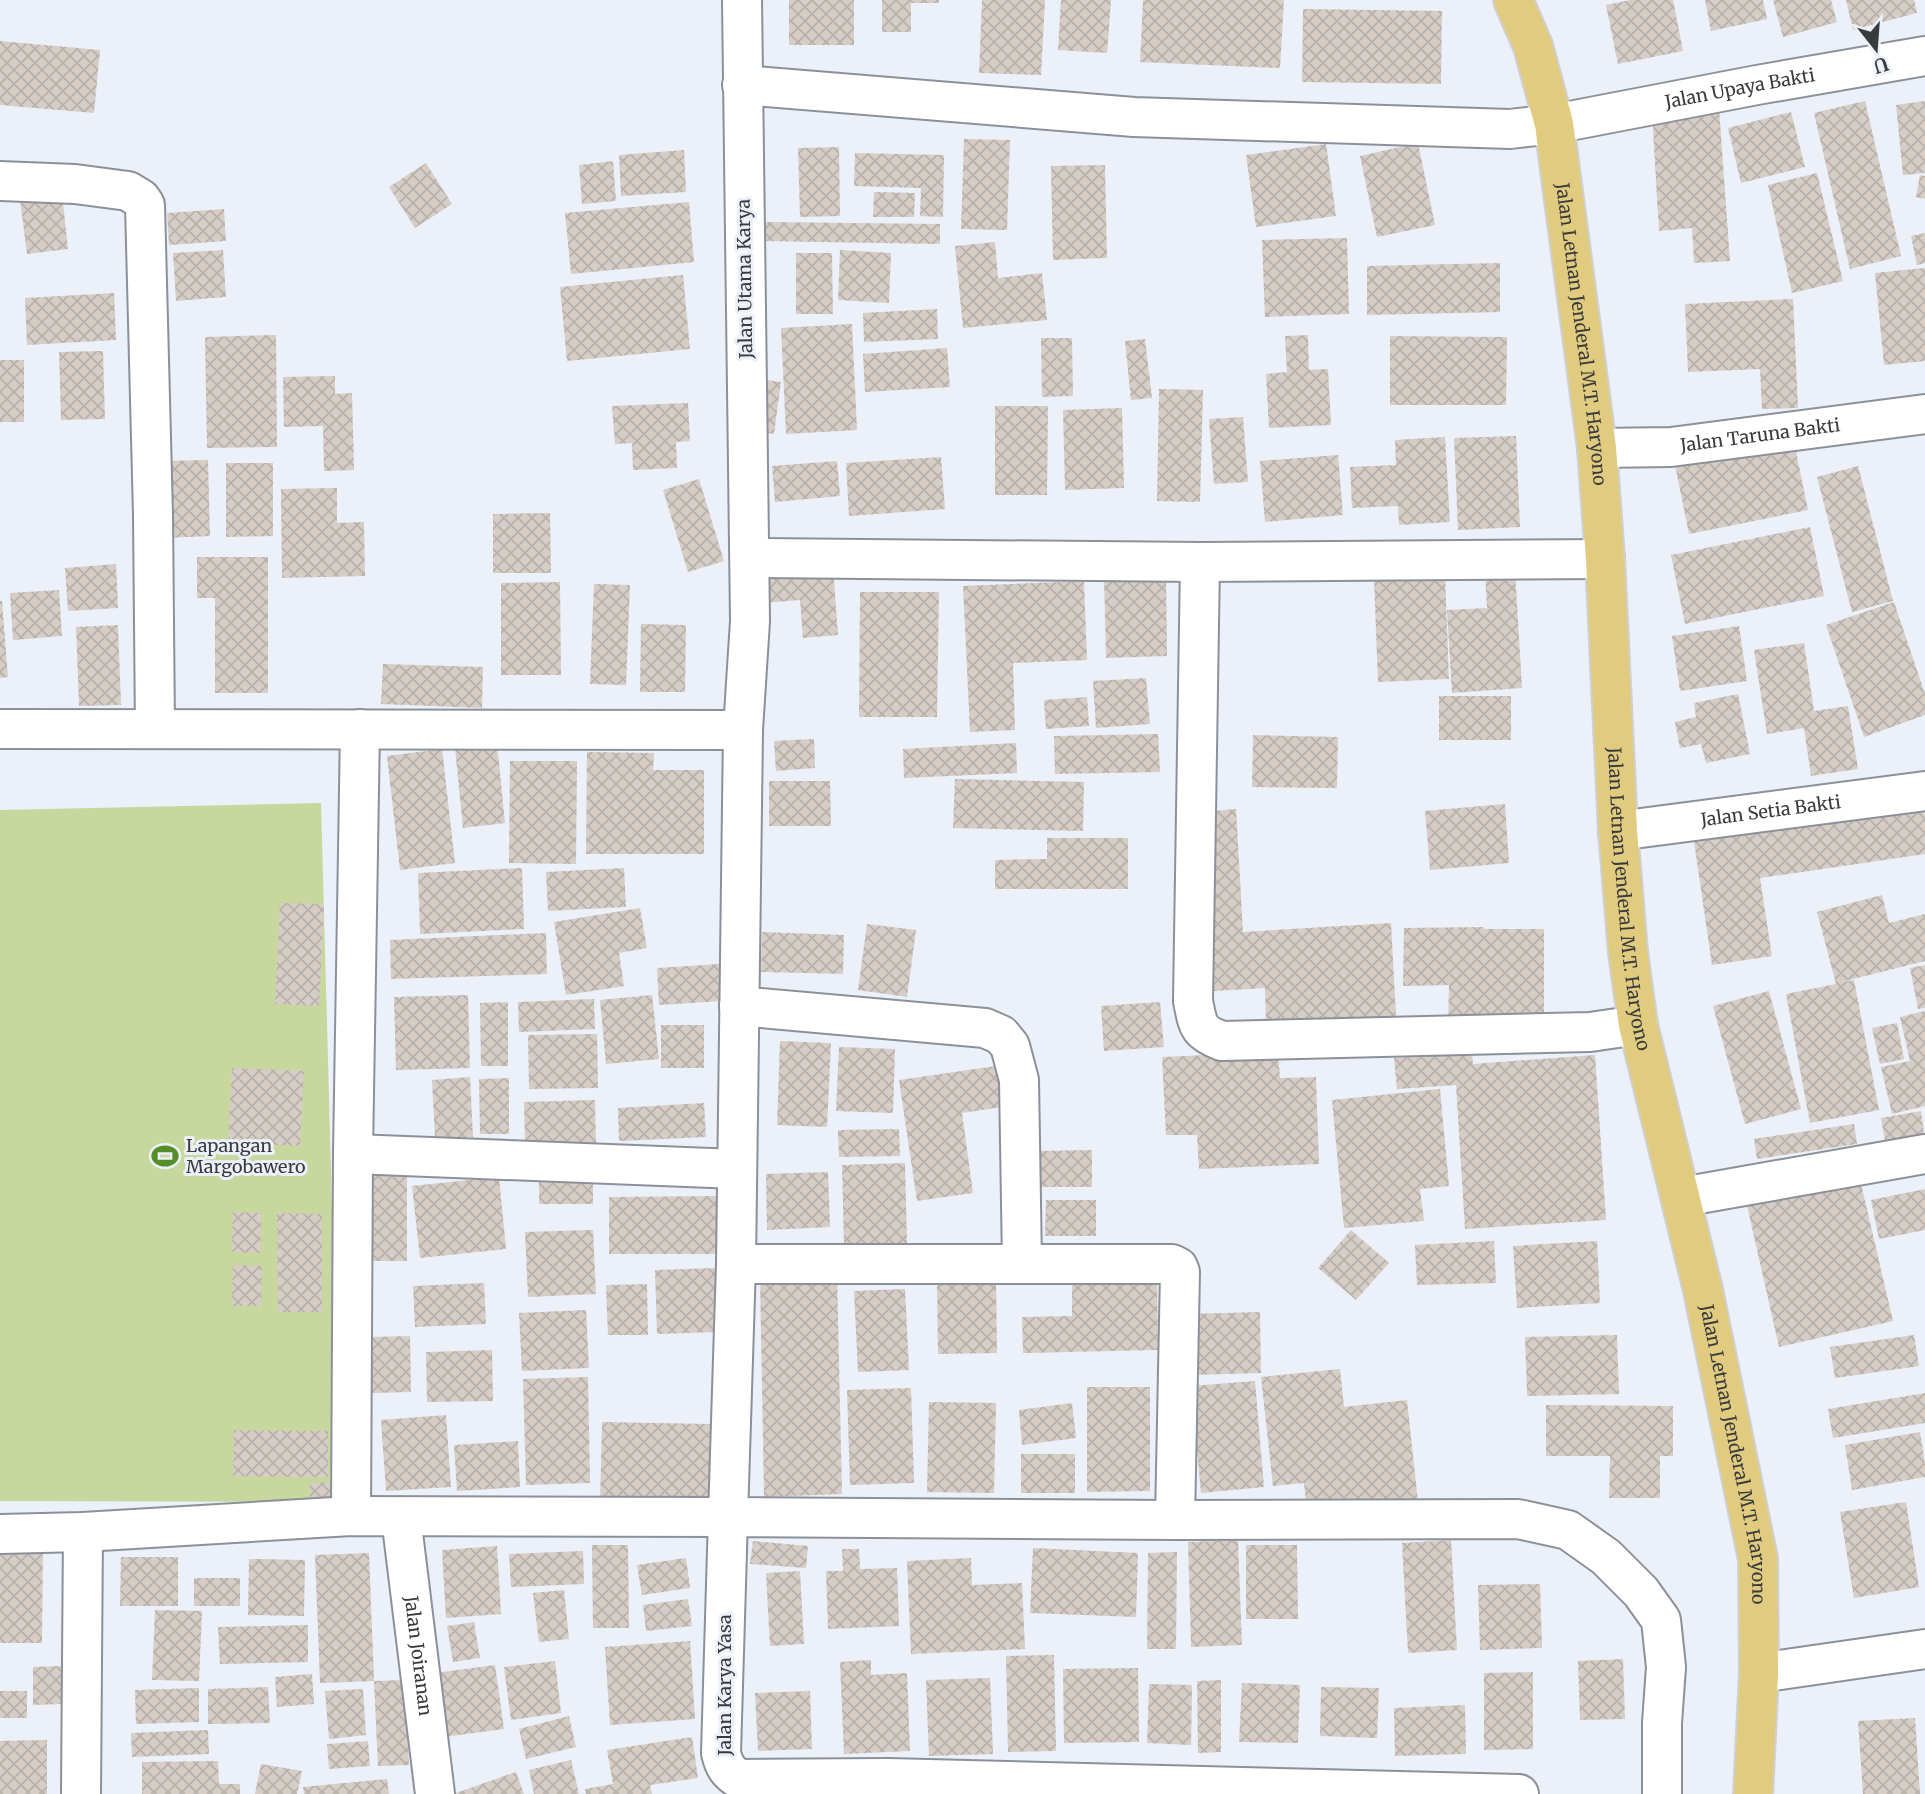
<svg xmlns="http://www.w3.org/2000/svg" width="1925" height="1794" font-family="Merriweather,serif">
<style>
.garden{fill:#c8d79d}
.building{fill:url(#building-cross-hatch)}
.lines{fill:none;stroke-linecap:round;stroke-linejoin:round}
.minor-casing{stroke:#8c9199;stroke-width:42}
.tertiary-casing{stroke:#8c9199;stroke-width:42}
.trunk-casing{stroke:#cfd0d0;stroke-width:42}
.minor{stroke:#fff;stroke-width:38}
.tertiary{stroke:#fff;stroke-width:38}
.trunk{stroke:#e0cb7e;stroke-width:38}
.labels{text-anchor:middle;stroke-width:6;stroke-linejoin:round;paint-order:stroke}
.street-label{font-size:18px;fill:#383a3d;stroke:#ebf0f9}
.poi-label{font-size:18px;fill:#383a3d;stroke:#ebf0f9;text-anchor:start}
</style>
<defs>
<pattern id="building-cross-hatch" width="8" height="8" patternUnits="userSpaceOnUse" patternTransform="scale(1.75)"><rect width="8" height="8" fill="#d6cdc6"/><path d="M0 0l8 8M0 8l8-8" fill="none" stroke="#b8b1ab"/></pattern>
</defs>
<rect width="100%" height="100%" fill="#ebf0f9"/>
<!-- garden -->
<polygon class="garden" points="321,803 340,1502 0,1501 0,810"/>
<!-- building -->
<g class="building">
<rect x="789" y="0" width="65" height="45"/>
<polygon points="882,0 939,0 939,3 911,3 911,32 882,32"/>
<polygon points="982,0 1045,0 1041,75 979,73"/>
<polygon points="1061,0 1111,0 1107,53 1058,50"/>
<polygon points="1143,0 1284,0 1280,68 1140,62"/>
<polygon points="1630,0 1673,0 1683,51 1618,64 1606,5"/>
<polygon points="1705,0 1763,0 1767,19 1711,31"/>
<polygon points="1773,0 1831,0 1837,22 1783,37"/>
<polygon points="1846,0 1914,0 1917,13 1853,30"/>
<polygon points="1303,9 1442,11 1441,84 1302,82"/>
<polygon points="0,41 100,50 94,113 0,105"/>
<polygon points="1865,101 1901,256 1850,269 1814,113"/>
<polygon points="1925,101 1925,173 1903,175 1896,105"/>
<polygon points="1719,108 1730,261 1694,263 1692,228 1659,231 1652,113"/>
<polygon points="1791,112 1805,167 1741,183 1728,128"/>
<polygon points="964,139 1010,140 1007,230 961,229"/>
<polygon points="1418,143 1435,225 1377,237 1360,156"/>
<polygon points="1326,144 1336,216 1256,227 1246,155"/>
<polygon points="839,147 840,216 800,217 798,148"/>
<polygon points="684,150 686,192 621,196 619,155"/>
<polygon points="855,153 944,155 943,217 920,216 921,188 854,186"/>
<polygon points="613,161 616,201 582,204 579,165"/>
<polygon points="426,163 452,204 415,228 389,187"/>
<polygon points="1105,165 1107,258 1053,260 1051,166"/>
<polygon points="1817,173 1843,281 1792,293 1768,185"/>
<polygon points="1920,175 1925,176 1925,199 1916,197"/>
<polygon points="61,186 68,249 27,254 19,192"/>
<polygon points="874,192 915,193 914,217 873,217"/>
<polygon points="689,202 694,262 571,274 565,213"/>
<polygon points="224,209 226,241 169,245 167,213"/>
<polygon points="762,222 940,224 940,244 762,241"/>
<polygon points="1925,233 1925,263 1917,265 1911,236"/>
<polygon points="1347,238 1349,314 1265,317 1262,240"/>
<polygon points="995,242 998,278 1042,273 1047,320 963,328 955,246"/>
<polygon points="223,250 226,297 176,301 173,253"/>
<polygon points="840,250 891,253 889,303 838,300"/>
<polygon points="796,253 832,253 833,314 796,314"/>
<polygon points="1500,263 1500,312 1367,315 1367,266"/>
<polygon points="1925,268 1925,361 1884,365 1875,273"/>
<polygon points="683,275 690,349 567,361 560,287"/>
<polygon points="114,293 116,340 27,345 25,298"/>
<polygon points="1793,299 1798,408 1762,409 1760,369 1688,372 1685,304"/>
<polygon points="937,309 938,339 864,342 863,313"/>
<polygon points="852,324 857,430 786,434 781,328"/>
<polygon points="276,335 277,447 207,448 205,337"/>
<polygon points="1308,335 1309,370 1328,369 1331,425 1269,428 1266,374 1287,372 1285,336"/>
<polygon points="1390,336 1507,337 1506,405 1390,405"/>
<polygon points="1041,338 1072,338 1073,396 1042,397"/>
<polygon points="1145,339 1152,398 1131,400 1125,341"/>
<polygon points="947,348 950,387 865,392 863,354"/>
<polygon points="103,351 105,419 61,420 59,352"/>
<rect x="0" y="360" width="24" height="62"/>
<polygon points="335,376 335,394 352,393 354,470 324,471 323,426 284,427 283,377"/>
<polygon points="759,379 781,382 774,434 752,431"/>
<polygon points="1159,389 1203,390 1200,502 1157,501"/>
<polygon points="688,403 690,441 676,442 677,468 633,470 632,443 615,444 612,406"/>
<polygon points="995,406 1048,406 1047,495 995,495"/>
<polygon points="1122,408 1124,488 1065,490 1063,410"/>
<polygon points="1243,417 1248,482 1214,484 1209,419"/>
<polygon points="1516,436 1520,527 1458,530 1454,438"/>
<polygon points="1445,437 1450,522 1399,525 1398,506 1352,508 1350,467 1396,465 1395,440"/>
<polygon points="1794,442 1808,510 1689,534 1675,465"/>
<polygon points="1338,455 1343,515 1265,522 1260,461"/>
<polygon points="941,457 945,509 849,516 846,463"/>
<polygon points="208,460 210,536 167,538 164,461"/>
<polygon points="837,461 840,496 775,502 772,466"/>
<polygon points="226,463 273,463 273,536 226,537"/>
<polygon points="1858,466 1893,601 1852,612 1817,477"/>
<polygon points="699,479 724,561 688,572 663,490"/>
<polygon points="337,488 337,523 364,522 365,576 282,578 281,489"/>
<polygon points="550,513 551,573 493,573 493,514"/>
<polygon points="1810,527 1824,596 1685,624 1671,555"/>
<polygon points="197,557 268,557 268,693 215,693 215,598 197,598"/>
<polygon points="116,564 118,608 68,611 65,568"/>
<polygon points="833,568 838,635 803,638 800,600 763,603 761,574"/>
<polygon points="1515,571 1522,688 1452,693 1447,610 1487,608 1485,572"/>
<polygon points="1166,574 1167,656 1106,658 1104,575"/>
<polygon points="1445,576 1449,679 1378,682 1374,579"/>
<polygon points="1084,581 1087,660 1013,663 1015,730 970,732 963,586"/>
<polygon points="560,582 561,675 501,675 501,583"/>
<polygon points="594,584 630,585 626,685 590,684"/>
<polygon points="59,590 62,636 13,640 10,593"/>
<polygon points="860,592 939,592 937,717 859,717"/>
<polygon points="0,601 2,601 8,677 0,678"/>
<polygon points="1894,602 1925,694 1925,715 1864,737 1826,625"/>
<polygon points="641,624 686,625 685,692 640,692"/>
<polygon points="118,625 121,705 79,706 76,627"/>
<polygon points="1739,626 1747,681 1680,691 1672,636"/>
<polygon points="1804,643 1814,711 1848,706 1858,769 1811,776 1804,728 1767,734 1754,650"/>
<polygon points="383,664 483,667 482,708 381,704"/>
<polygon points="1146,678 1150,724 1096,728 1093,681"/>
<polygon points="1738,694 1750,754 1706,763 1701,744 1680,748 1675,722 1696,717 1694,703"/>
<rect x="1439" y="696" width="72" height="44"/>
<polygon points="1087,697 1089,726 1046,729 1044,700"/>
<polygon points="1158,734 1160,772 1055,774 1054,736"/>
<polygon points="1253,735 1338,737 1337,788 1252,787"/>
<polygon points="814,739 815,768 776,771 774,741"/>
<polygon points="497,743 505,823 463,828 455,748"/>
<polygon points="1016,743 1017,773 904,778 903,749"/>
<polygon points="442,749 455,863 400,870 387,756"/>
<polygon points="587,752 654,753 653,770 704,770 704,854 586,854"/>
<polygon points="510,761 577,761 576,864 509,863"/>
<polygon points="955,779 1084,782 1083,831 953,828"/>
<polygon points="769,781 830,781 831,826 769,826"/>
<polygon points="1923,801 1925,819 1925,854 1760,878 1772,956 1712,965 1693,835"/>
<polygon points="1505,804 1509,863 1430,870 1425,811"/>
<polygon points="1236,809 1243,932 1391,923 1396,1016 1266,1024 1265,988 1214,991 1203,812"/>
<polygon points="1047,838 1128,838 1128,889 995,889 995,860 1047,859"/>
<polygon points="522,868 524,929 420,934 418,873"/>
<polygon points="624,868 626,907 548,911 546,872"/>
<polygon points="1882,895 1889,923 1925,914 1925,961 1841,982 1854,980 1879,1110 1810,1123 1786,994 1836,984 1817,912"/>
<polygon points="280,903 324,904 319,1006 275,1004"/>
<polygon points="640,908 647,948 619,953 624,986 566,995 554,922"/>
<polygon points="867,924 916,930 907,997 858,990"/>
<polygon points="1484,927 1484,929 1544,929 1544,1024 1448,1025 1449,985 1403,986 1404,928"/>
<polygon points="762,932 844,935 843,974 761,972"/>
<polygon points="546,933 547,974 391,979 390,940"/>
<polygon points="719,964 721,1001 659,1005 657,968"/>
<polygon points="1925,965 1925,1008 1918,1009 1910,968"/>
<polygon points="1769,991 1801,1109 1745,1124 1713,1006"/>
<polygon points="468,995 470,1068 396,1070 394,997"/>
<polygon points="652,995 659,1059 606,1064 600,1000"/>
<polygon points="594,999 595,1029 519,1032 518,1002"/>
<polygon points="508,1002 508,1066 481,1066 480,1003"/>
<polygon points="1160,1002 1164,1047 1104,1051 1101,1006"/>
<polygon points="1925,1011 1925,1106 1892,1114 1881,1067 1910,1061 1900,1017"/>
<polygon points="1897,1023 1904,1059 1880,1064 1872,1028"/>
<rect x="661" y="1025" width="43" height="43"/>
<polygon points="597,1034 598,1088 529,1089 528,1035"/>
<polygon points="780,1041 831,1043 827,1127 777,1125"/>
<polygon points="839,1047 895,1049 893,1113 836,1111"/>
<polygon points="1278,1052 1280,1078 1316,1077 1319,1164 1199,1169 1197,1135 1166,1135 1162,1057"/>
<polygon points="1472,1054 1473,1064 1595,1055 1606,1220 1465,1229 1456,1085 1397,1089 1394,1058"/>
<polygon points="996,1066 1002,1107 962,1113 973,1193 917,1201 899,1080"/>
<polygon points="232,1068 304,1071 300,1146 228,1143"/>
<polygon points="470,1077 473,1137 435,1138 432,1080"/>
<polygon points="509,1078 509,1134 480,1134 479,1079"/>
<polygon points="1440,1089 1449,1186 1420,1189 1424,1221 1344,1228 1332,1100"/>
<polygon points="595,1100 596,1145 525,1146 524,1102"/>
<polygon points="704,1103 706,1137 619,1141 618,1108"/>
<polygon points="1921,1111 1925,1140 1886,1147 1881,1118"/>
<polygon points="1854,1124 1857,1144 1757,1159 1754,1139"/>
<polygon points="899,1129 900,1156 839,1157 838,1130"/>
<polygon points="1092,1150 1092,1187 1038,1187 1038,1151"/>
<polygon points="905,1163 907,1244 844,1246 842,1165"/>
<polygon points="828,1172 830,1227 767,1230 766,1174"/>
<rect x="539" y="1173" width="54" height="31"/>
<polygon points="368,1175 407,1175 407,1261 369,1261"/>
<polygon points="1859,1175 1893,1321 1779,1347 1746,1201"/>
<polygon points="499,1177 506,1249 420,1258 412,1186"/>
<polygon points="1925,1189 1925,1230 1879,1239 1871,1200"/>
<polygon points="716,1196 717,1254 609,1254 609,1197"/>
<polygon points="1046,1200 1096,1200 1096,1236 1045,1236"/>
<polygon points="233,1212 261,1213 260,1253 232,1252"/>
<polygon points="277,1213 322,1214 322,1312 278,1312"/>
<polygon points="593,1230 596,1294 528,1297 525,1232"/>
<polygon points="1351,1230 1389,1263 1356,1300 1318,1268"/>
<polygon points="1494,1241 1496,1283 1417,1285 1415,1245"/>
<polygon points="1597,1241 1600,1303 1517,1308 1513,1246"/>
<polygon points="233,1265 262,1266 261,1306 232,1306"/>
<polygon points="716,1268 717,1332 657,1334 655,1270"/>
<polygon points="837,1274 842,1494 764,1497 760,1275"/>
<polygon points="1157,1278 1158,1350 1023,1353 1022,1317 1072,1316 1072,1279"/>
<polygon points="484,1283 486,1324 415,1327 413,1286"/>
<polygon points="996,1283 997,1353 938,1354 937,1284"/>
<polygon points="647,1284 648,1335 608,1335 606,1285"/>
<polygon points="905,1289 909,1370 858,1372 854,1291"/>
<polygon points="586,1310 589,1368 522,1371 519,1313"/>
<polygon points="1260,1312 1261,1373 1190,1375 1188,1314"/>
<polygon points="1617,1335 1619,1394 1527,1396 1525,1337"/>
<polygon points="1914,1335 1919,1366 1835,1378 1830,1347"/>
<polygon points="410,1336 411,1392 372,1393 370,1337"/>
<polygon points="492,1350 493,1401 427,1402 426,1352"/>
<polygon points="1340,1369 1344,1407 1407,1400 1418,1502 1307,1514 1304,1483 1273,1486 1261,1377"/>
<polygon points="588,1377 590,1483 526,1485 523,1379"/>
<polygon points="1255,1381 1264,1487 1201,1493 1191,1386"/>
<polygon points="1087,1387 1150,1387 1150,1491 1087,1492"/>
<polygon points="911,1388 914,1483 850,1485 847,1390"/>
<polygon points="1925,1393 1925,1423 1833,1438 1828,1409"/>
<polygon points="929,1402 996,1403 994,1493 927,1492"/>
<polygon points="1072,1403 1076,1438 1022,1445 1019,1410"/>
<polygon points="1546,1405 1673,1406 1673,1456 1660,1456 1660,1498 1609,1498 1610,1456 1546,1456"/>
<polygon points="446,1415 451,1487 386,1491 381,1420"/>
<polygon points="602,1422 710,1424 708,1507 600,1505"/>
<polygon points="234,1430 328,1431 328,1477 233,1476"/>
<polygon points="1920,1432 1925,1464 1925,1477 1852,1490 1845,1445"/>
<polygon points="518,1441 520,1487 457,1491 454,1445"/>
<rect x="1021" y="1454" width="54" height="39"/>
<polygon points="310,1482 345,1483 344,1506 310,1505"/>
<polygon points="1906,1502 1919,1587 1854,1598 1840,1512"/>
<polygon points="1238,1540 1242,1645 1191,1647 1188,1542"/>
<polygon points="1451,1540 1457,1650 1408,1653 1402,1543"/>
<polygon points="753,1541 808,1546 806,1568 750,1564"/>
<polygon points="592,1545 628,1545 629,1628 593,1628"/>
<polygon points="1246,1545 1297,1545 1298,1619 1246,1619"/>
<polygon points="497,1546 501,1614 446,1618 442,1550"/>
<polygon points="0,1547 43,1547 42,1643 0,1643"/>
<polygon points="1033,1548 1138,1553 1136,1617 1030,1613"/>
<polygon points="842,1549 859,1549 860,1569 897,1568 899,1626 828,1629 826,1571 843,1571"/>
<polygon points="583,1551 584,1584 511,1587 509,1554"/>
<polygon points="1177,1552 1176,1649 1147,1649 1148,1553"/>
<polygon points="369,1553 374,1681 320,1683 315,1555"/>
<polygon points="121,1557 178,1557 178,1606 120,1606"/>
<polygon points="686,1558 690,1588 642,1595 637,1565"/>
<polygon points="971,1558 972,1585 1022,1583 1025,1649 911,1654 907,1561"/>
<polygon points="249,1559 305,1560 304,1616 248,1615"/>
<polygon points="800,1571 804,1644 770,1646 766,1573"/>
<rect x="194" y="1578" width="46" height="28"/>
<polygon points="1540,1584 1542,1648 1480,1650 1478,1585"/>
<polygon points="564,1590 569,1639 539,1642 533,1593"/>
<polygon points="688,1599 692,1626 646,1631 643,1605"/>
<polygon points="155,1610 202,1611 199,1681 152,1680"/>
<polygon points="474,1622 480,1658 453,1662 447,1626"/>
<polygon points="308,1625 308,1662 220,1664 218,1627"/>
<polygon points="690,1641 695,1719 610,1725 605,1647"/>
<polygon points="1054,1655 1056,1751 1008,1752 1006,1656"/>
<polygon points="1623,1659 1625,1719 1580,1720 1578,1661"/>
<polygon points="871,1660 871,1675 907,1673 910,1751 844,1754 840,1662"/>
<polygon points="555,1661 561,1713 511,1720 504,1667"/>
<polygon points="495,1665 504,1729 444,1737 435,1673"/>
<polygon points="61,1666 61,1704 33,1705 33,1667"/>
<polygon points="1138,1668 1139,1742 1064,1743 1063,1669"/>
<polygon points="1533,1672 1533,1749 1484,1750 1484,1673"/>
<polygon points="312,1674 314,1704 277,1707 275,1677"/>
<polygon points="990,1678 993,1754 929,1756 926,1680"/>
<polygon points="404,1680 409,1765 378,1766 374,1681"/>
<polygon points="1221,1680 1221,1752 1198,1753 1197,1681"/>
<polygon points="1242,1683 1300,1685 1298,1743 1239,1742"/>
<polygon points="1149,1684 1192,1685 1191,1745 1147,1743"/>
<polygon points="268,1687 270,1723 208,1724 208,1689"/>
<polygon points="1321,1687 1379,1688 1377,1738 1320,1736"/>
<polygon points="199,1688 199,1722 136,1724 135,1690"/>
<polygon points="363,1689 366,1735 329,1739 325,1691"/>
<rect x="0" y="1691" width="27" height="27"/>
<polygon points="810,1691 812,1749 758,1751 755,1693"/>
<polygon points="1465,1705 1466,1754 1395,1756 1394,1708"/>
<polygon points="569,1716 576,1747 526,1759 519,1729"/>
<polygon points="1915,1718 1920,1794 1863,1794 1858,1721"/>
<polygon points="208,1730 209,1754 132,1757 131,1733"/>
<polygon points="692,1737 698,1778 650,1785 652,1794 586,1794 585,1789 613,1784 607,1750"/>
<polygon points="47,1740 47,1794 0,1794 0,1741"/>
<polygon points="368,1741 370,1766 329,1769 327,1744"/>
<polygon points="571,1760 579,1794 534,1794 529,1770"/>
<polygon points="218,1761 219,1784 240,1784 240,1794 142,1794 142,1762"/>
<polygon points="261,1764 302,1771 297,1794 255,1794"/>
<polygon points="516,1772 524,1794 453,1794"/>
<polygon points="387,1779 389,1794 304,1794 303,1787"/>
</g>
<g class="lines">
<!-- minor casing -->
<g class="minor-casing">
<g id="minor">
<path id="s1" d="M742,85L1134,117L1510,129L1554,124L1757,85L1925,56"/>
<polyline points="0,181 75,184 128,191 141,199 145,205 153,515 155,729"/>
<path id="s2" d="M1597,448L1671,447L1925,414"/>
<polyline points="750,558 1200,562 1605,559"/>
<path d="M1200,562L1193,1001C1198,1025 1197,1032 1222,1041L1590,1032L1638,1025"/>
<polyline points="0,729 743,730"/>
<path id="s3" d="M1618,831L1925,791"/>
<polyline points="739,1006 985,1028 1001,1035 1010,1046 1019,1080 1022,1263"/>
<polyline points="353,1154 737,1169"/>
<polyline points="1682,1197 1925,1154"/>
<polyline points="736,1264 1172,1264 1178,1267 1180,1272 1175,1520"/>
<polyline points="351,1516 353,1154 360,729"/>
<path id="s4" d="M401,1517L435,1794"/>
<polyline points="81,1794 83,1532"/>
<path d="M1519,1794L888,1778L739,1779C728,1772 724,1766 721,1753L728,1517L1175,1520L1518,1519L1568,1530L1606,1557L1641,1592L1661,1620L1666,1667L1662,1723V1794"/>
</g>
</g>
<!-- tertiary casing -->
<g class="tertiary-casing">
<g id="tertiary">
<polyline points="0,1534 83,1532 351,1516 728,1517 736,1264 743,730 750,621 742,0"/>
<polyline points="1759,1673 1925,1649"/>
</g>
</g>
<!-- trunk casing -->
<g class="trunk-casing">
<g id="trunk">
<path id="s5" d="M1513,0L1533,46L1554,124L1597,448L1605,559L1618,831L1628,952L1638,1025L1703,1290L1758,1559L1759,1673L1753,1794"/>
</g>
</g>
<!-- minor -->
<use href="#minor" class="minor"/>
<!-- tertiary -->
<use href="#tertiary" class="tertiary"/>
<!-- trunk -->
<use href="#trunk" class="trunk"/>
</g>
<!-- icons -->
<defs>
<g id="stadium-bare" transform="scale(2.1)"><path d="M0-5a6.5 5 0 1 0 0 10a6.5 5 0 1 0 0-10ZM-3.5-1.8h7v3.6h-7Z" fill="#558d28" stroke="#ebf0f9" stroke-width="2.5" paint-order="stroke"/></g>
</defs>
<g fill-rule="evenodd">
<use href="#stadium-bare" x="165" y="1156"/>
</g>
<g class="labels">
<!-- street labels -->
<g class="street-label">
<text dy="6" stroke="none"><textPath href="#s1" startOffset="1003">Jalan Upaya Bakti</textPath></text>
<text transform="translate(745 279) rotate(-91)" y="6">Jalan Utama Karya</text>
<text dy="6" stroke="none"><textPath href="#s5" startOffset="343">Jalan Letnan Jenderal M.T. Haryono</textPath></text>
<text dy="6" stroke="none"><textPath href="#s2" startOffset="164">Jalan Taruna Bakti</textPath></text>
<text dy="6" stroke="none"><textPath href="#s3" startOffset="154">Jalan Setia Bakti</textPath></text>
<text dy="6" stroke="none"><textPath href="#s5" startOffset="910">Jalan Letnan Jenderal M.T. Haryono</textPath></text>
<text dy="6" stroke="none"><textPath href="#s5" startOffset="1477">Jalan Letnan Jenderal M.T. Haryono</textPath></text>
<text dy="6" stroke="none"><textPath href="#s4" startOffset="140">Jalan Joiranan</textPath></text>
<text transform="translate(725 1685) rotate(-90)" y="6">Jalan Karya Yasa</text>
</g>
<!-- poi labels -->
<g class="poi-label">
<text x="186" y="1152">Lapangan<tspan x="186" dy="21">Margobawero</tspan></text>
</g>
</g>
<!-- north arrow -->
<g transform="translate(1876 49) rotate(163)" stroke="#ebf0f9" stroke-width="5" paint-order="stroke">
<path d="M0-5L12 26L0 18L-12 26Z" fill="#383a3d"/>
<text y="-10" font-size="19" font-weight="bold" text-anchor="middle" fill="#383a3d">U</text>
</g>
</svg>
